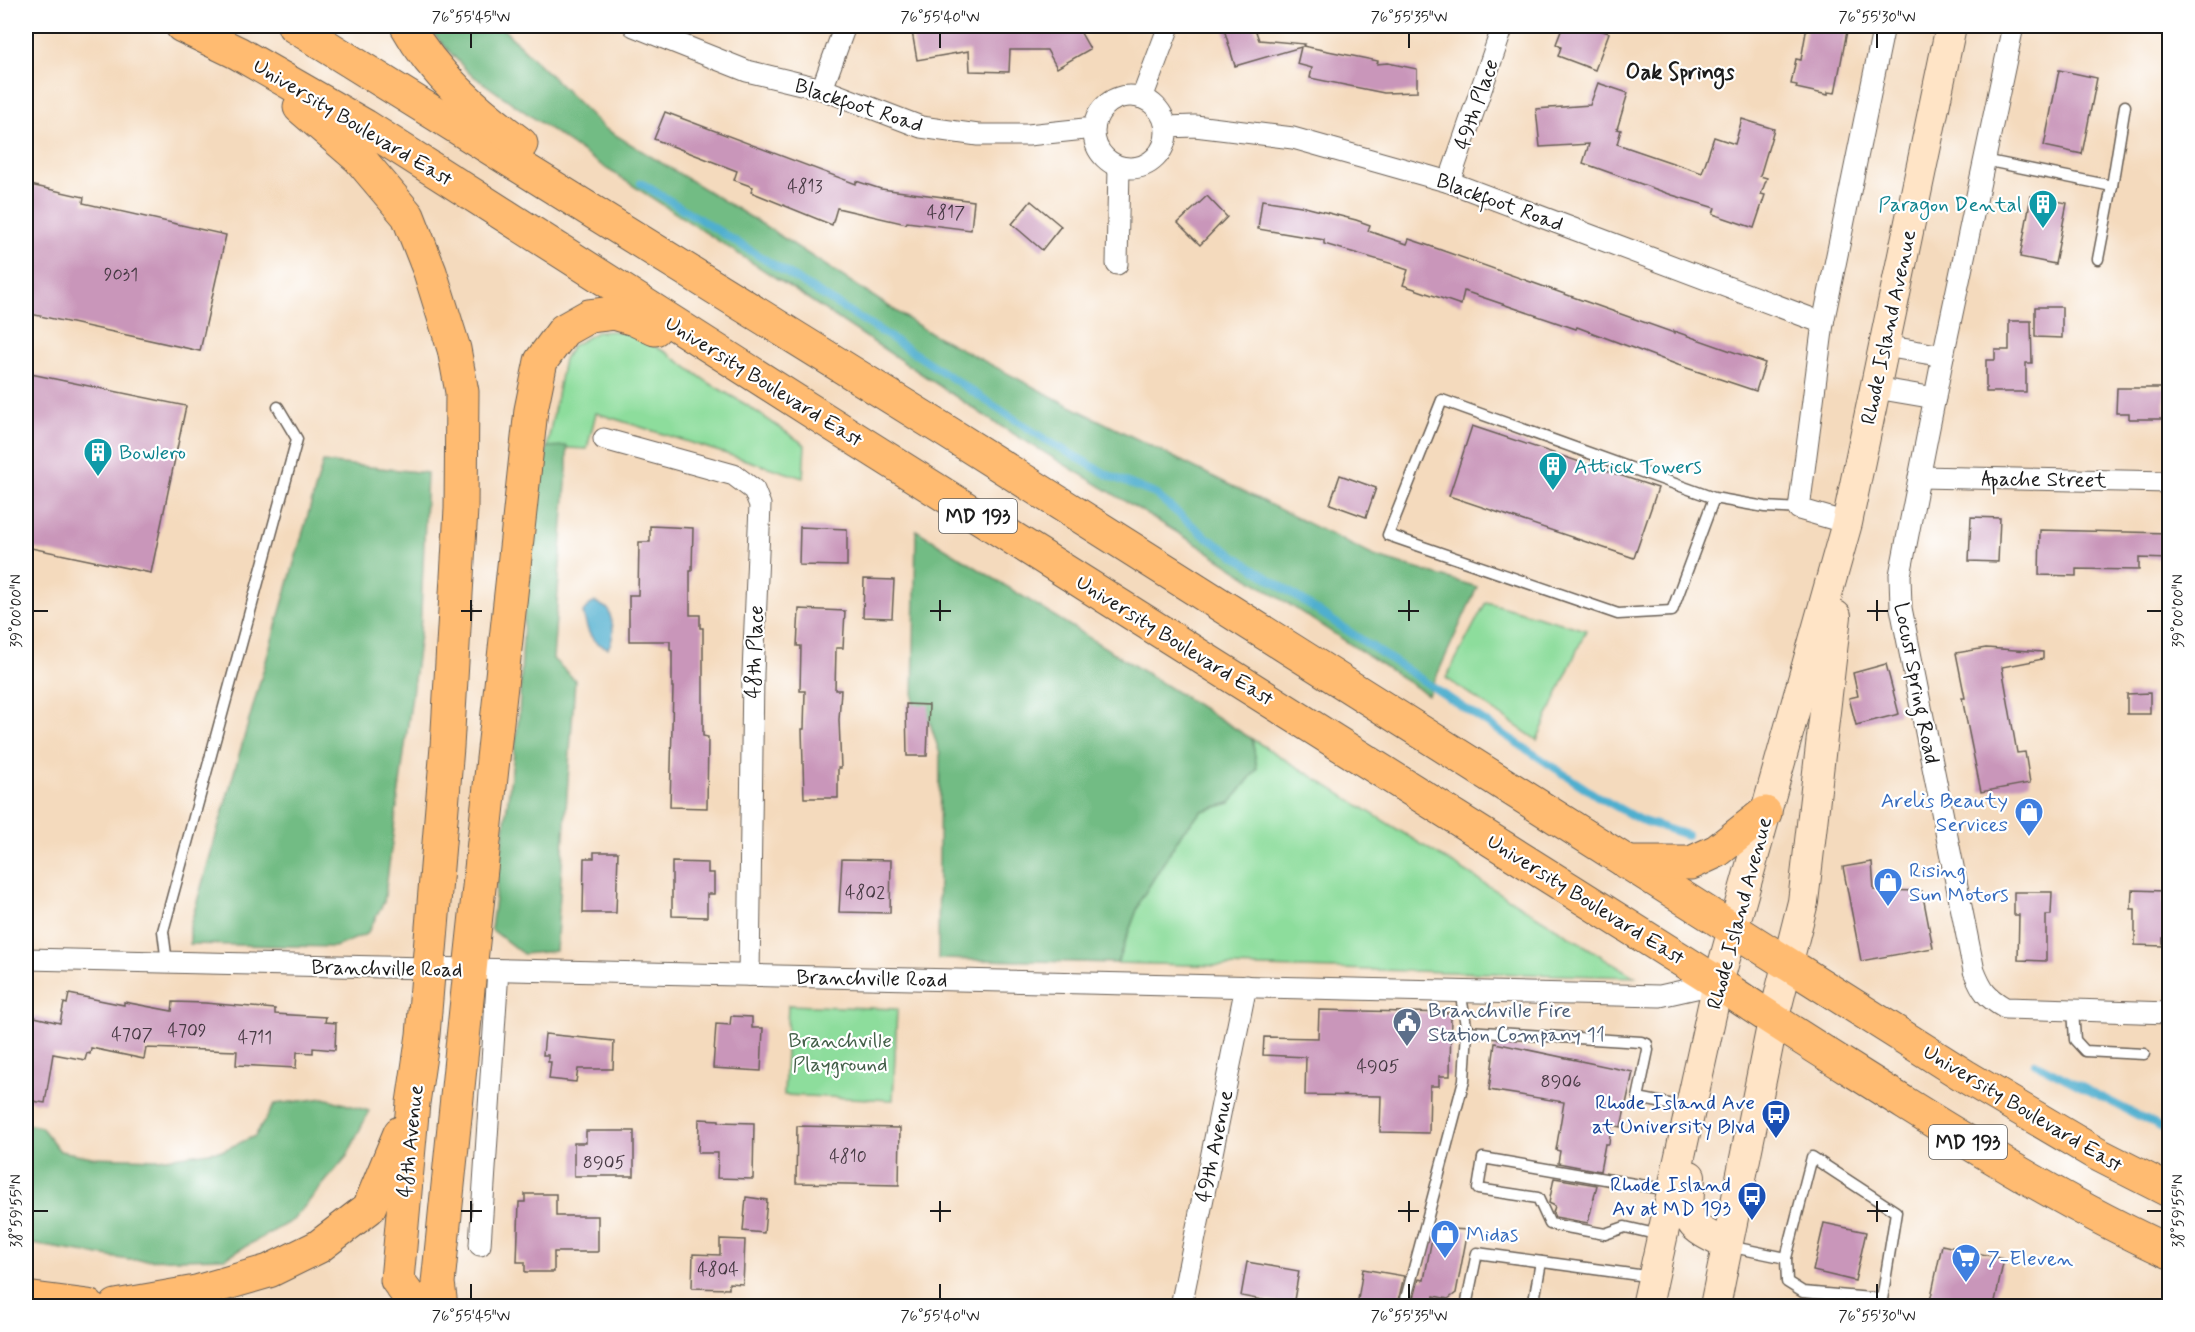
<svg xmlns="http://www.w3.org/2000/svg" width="2195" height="1332" font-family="Mynerve,sans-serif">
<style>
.green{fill:#8ddd9c;stroke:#547c5c;stroke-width:1.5}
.forest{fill:#72bc84;stroke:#476c50;stroke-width:1.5}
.water{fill:#50afcf;stroke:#366676;stroke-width:1.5}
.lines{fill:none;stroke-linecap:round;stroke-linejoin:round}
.stream{stroke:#50afcf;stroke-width:8}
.building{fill:#c996ba}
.lane-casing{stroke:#685e54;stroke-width:13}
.street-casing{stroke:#685e54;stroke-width:23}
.secondary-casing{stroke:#685e54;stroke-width:32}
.primary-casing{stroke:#685e54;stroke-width:35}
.lane{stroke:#fff;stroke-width:10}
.street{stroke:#fff;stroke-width:21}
.secondary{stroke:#ffe4c6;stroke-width:30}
.primary{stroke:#ffbb71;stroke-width:33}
.ticks{fill:none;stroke:#1c1c1c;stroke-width:2}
.labels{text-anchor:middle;stroke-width:4.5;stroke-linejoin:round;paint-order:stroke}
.number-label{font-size:18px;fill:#473a44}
.shield{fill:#fff;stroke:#606060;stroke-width:1.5}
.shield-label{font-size:20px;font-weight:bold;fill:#1c1c1c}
.street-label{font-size:21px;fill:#1c1c1c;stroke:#fff}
.culture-label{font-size:21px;fill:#0d838f;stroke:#fff;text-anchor:start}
.shop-label{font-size:21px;fill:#366cbe;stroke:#fff;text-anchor:start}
.service-label{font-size:21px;fill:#4e5e75;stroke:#fff;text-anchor:start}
.park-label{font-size:21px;fill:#446049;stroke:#fff}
.transit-label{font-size:21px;fill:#164399;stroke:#fff;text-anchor:end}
.neighbourhood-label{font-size:22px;font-weight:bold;fill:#1c1c1c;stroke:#fff}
.neatline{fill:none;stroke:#1c1c1c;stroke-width:2}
.ticks-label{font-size:15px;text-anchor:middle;fill:#1c1c1c}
</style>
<rect width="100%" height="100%" fill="#fff"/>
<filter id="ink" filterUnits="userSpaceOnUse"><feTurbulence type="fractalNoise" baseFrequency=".0167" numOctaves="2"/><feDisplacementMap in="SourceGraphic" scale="12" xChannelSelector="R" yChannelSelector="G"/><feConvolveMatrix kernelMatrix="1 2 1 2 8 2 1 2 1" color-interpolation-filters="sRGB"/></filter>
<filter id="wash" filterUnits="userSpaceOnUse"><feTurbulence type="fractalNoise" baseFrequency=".008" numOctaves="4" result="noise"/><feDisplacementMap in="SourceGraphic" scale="24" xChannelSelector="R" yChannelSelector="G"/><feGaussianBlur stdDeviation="1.35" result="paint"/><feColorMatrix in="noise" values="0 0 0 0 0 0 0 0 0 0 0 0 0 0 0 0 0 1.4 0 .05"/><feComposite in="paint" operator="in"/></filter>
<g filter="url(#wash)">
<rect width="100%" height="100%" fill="#f4dabd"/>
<!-- green -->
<g class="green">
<polygon points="614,331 632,334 667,353 709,383 745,404 805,445 803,478 596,413 587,449 547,447 564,359 572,346 597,332"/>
<polygon points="1486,602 1586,630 1537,740 1446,678"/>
<polygon points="1252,739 1635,977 1117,963 1141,899 1183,831 1202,811 1230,803 1257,769"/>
<polygon points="788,1005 897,1009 893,1100 784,1095"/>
</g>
<!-- forest -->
<g class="forest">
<polygon points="426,26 500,26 604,128 765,226 925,330 1064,403 1374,556 1477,587 1428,695 1198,545 994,422 816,304 604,167 469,73"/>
<polygon points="567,446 567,469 553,659 575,680 556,951 523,954 491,929 519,715 524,616 533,529 547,447"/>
<polygon points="323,462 427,473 420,635 384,902 367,934 335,947 190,944 190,926"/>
<polygon points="916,530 1252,739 1257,769 1230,803 1202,811 1183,831 1141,899 1117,963 938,959 940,754 930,723 913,705"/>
<polygon points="324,1098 369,1111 347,1156 293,1220 225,1258 129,1260 26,1243 26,1124 41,1127 60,1151 92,1157 159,1159 224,1150 255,1136 275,1104"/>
</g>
<!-- water -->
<path class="water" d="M595,602L608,609C613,623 616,635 608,648C589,642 587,630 583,612L588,606Z"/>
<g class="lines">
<!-- stream -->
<g class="stream">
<polyline points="641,183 882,332 1046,440 1108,475 1155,494 1205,536 1597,796 1640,820 1687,835"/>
<polyline points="2035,1063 2170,1132"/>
</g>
</g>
<g id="blocks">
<!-- building -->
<g class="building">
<polygon points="911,26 1043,28 1042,26 1077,26 1090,49 1057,68 1047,50 1010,50 1009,72 970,71 969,51 917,60"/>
<polygon points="1236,26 1254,26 1259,40 1305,44 1303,46 1378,61 1377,64 1388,63 1417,69 1417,92 1384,93 1310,78 1312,68 1297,64 1301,47 1235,66 1224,29"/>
<polygon points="1563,26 1588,26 1609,33 1595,70 1558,56 1561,47 1556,44"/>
<polygon points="1807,26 1848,26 1835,93 1828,92 1828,95 1796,88 1797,85 1791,84 1796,59 1801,60"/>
<polygon points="2059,70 2097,78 2082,154 2044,146"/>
<polygon points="1598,83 1628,93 1617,129 1621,130 1617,144 1702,173 1714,137 1735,144 1742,119 1774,129 1760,176 1767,178 1761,194 1765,195 1754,228 1713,214 1715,208 1672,195 1583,163 1589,144 1540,147 1536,109 1590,105"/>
<polygon points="665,112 856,184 856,181 881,189 974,201 971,230 907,222 906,224 837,208 832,225 751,192 753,187 734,180 737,171 654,139"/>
<polygon points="26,184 84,197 83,203 226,235 200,351 26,313"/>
<polygon points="1207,196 1227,217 1200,245 1178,223"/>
<polygon points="2031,196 2067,203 2055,264 2020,257"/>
<polygon points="1262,200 1301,206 1356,220 1370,225 1368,231 1407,244 1409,239 1424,244 1674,333 1674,331 1765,363 1756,391 1678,365 1577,327 1576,329 1464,291 1461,305 1403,285 1408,270 1399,267 1400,266 1324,244 1324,240 1258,229"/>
<polygon points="1031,201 1061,226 1042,250 1012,224"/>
<polygon points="2035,307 2062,307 2062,338 2035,337"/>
<polygon points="2009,321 2031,321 2032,363 2026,363 2026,392 1986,392 1986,360 1995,360 1995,350 2009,350"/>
<polygon points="26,373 186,406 151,573 26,547"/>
<polygon points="2117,388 2165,388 2165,419 2129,419 2129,413 2116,413"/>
<polygon points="1472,426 1658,488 1634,558 1449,496"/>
<polygon points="1340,475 1376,488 1366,517 1330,504"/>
<polygon points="1971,517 2000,518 1998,562 1969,561"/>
<polygon points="650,526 693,528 692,571 690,571 690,615 700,615 700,628 703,628 703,736 708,737 707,808 670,807 673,687 672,687 672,651 670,650 670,641 629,641 629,595 638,595 639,542 650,542"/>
<polygon points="800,527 847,529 847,566 799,565"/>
<polygon points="2040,530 2169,533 2169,559 2139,558 2139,570 2076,569 2076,576 2039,575"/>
<polygon points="864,579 894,580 892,618 863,617"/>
<polygon points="799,609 845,611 843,648 836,648 835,690 841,690 839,720 841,768 838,768 838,798 804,798 802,729 804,729 805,691 800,691 801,646 797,646"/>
<polygon points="1986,648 2043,652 2043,659 2002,667 2017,753 2025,752 2030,783 1981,792 1962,698 1965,698 1956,653"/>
<polygon points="1886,664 1899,714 1856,725 1849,698 1858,696 1853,673"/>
<polygon points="2150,693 2150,714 2127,714 2127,694"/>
<polygon points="906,704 929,705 927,756 907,756"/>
<polygon points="594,852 618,852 616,913 583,913 584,858 594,858"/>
<polygon points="842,859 891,860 890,913 839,912"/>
<polygon points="672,862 708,863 708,873 714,873 714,894 707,894 707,917 672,916"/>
<polygon points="1872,862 1874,890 1922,891 1933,948 1861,961 1843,867"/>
<polygon points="2132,890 2164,891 2163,905 2168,905 2166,939 2163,938 2163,946 2135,945 2135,909 2131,909"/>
<polygon points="2014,892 2052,892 2051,915 2046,915 2046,961 2018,960 2019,915 2014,915"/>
<polygon points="69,994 124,1005 124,1002 172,1011 173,1002 205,1003 275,1009 275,1014 326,1017 325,1022 336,1023 335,1050 313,1048 313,1053 297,1052 296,1068 236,1065 237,1051 146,1048 144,1059 91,1048 90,1054 87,1053 85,1060 53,1054 45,1103 26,1100 26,1015 60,1023 64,1003 67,1004"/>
<polygon points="1319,1010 1451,1013 1450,1076 1439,1076 1439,1086 1430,1086 1429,1133 1380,1132 1381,1096 1305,1095 1306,1057 1263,1055 1264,1037 1318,1038"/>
<polygon points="731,1016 752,1017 752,1028 763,1028 761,1071 713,1068 716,1024 730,1025"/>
<polygon points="545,1034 614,1041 613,1069 578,1069 576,1082 549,1079 551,1062 548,1062 548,1055 543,1055"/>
<polygon points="1495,1043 1633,1072 1621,1127 1611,1125 1609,1144 1605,1144 1600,1171 1558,1163 1560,1151 1556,1150 1564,1102 1489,1090"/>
<polygon points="699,1119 719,1120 719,1122 754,1123 753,1179 717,1178 718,1153 698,1153"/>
<polygon points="797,1126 900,1128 899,1185 796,1183"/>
<polygon points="586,1131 634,1131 634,1176 574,1176 574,1143 586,1143"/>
<polygon points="1554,1178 1597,1185 1588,1223 1555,1217 1553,1213 1555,1206 1549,1203"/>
<polygon points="525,1194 556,1194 556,1216 598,1216 598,1252 554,1252 554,1272 525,1272 525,1262 517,1262 519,1202 525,1202"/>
<polygon points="746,1197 767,1200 764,1233 743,1231"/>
<polygon points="1824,1223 1866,1232 1855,1281 1813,1271"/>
<polygon points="1434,1228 1468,1230 1456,1293 1448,1299 1434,1296 1433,1306 1412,1306 1419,1279 1424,1280"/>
<polygon points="720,1239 745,1240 743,1284 729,1283 729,1289 692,1288 693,1254 720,1255"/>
<polygon points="1942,1245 2004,1259 1994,1306 1929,1306"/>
<polygon points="1247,1262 1299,1271 1293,1306 1241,1296"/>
<polygon points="1363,1269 1404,1276 1397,1306 1357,1306"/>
</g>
</g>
</g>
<g filter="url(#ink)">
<use href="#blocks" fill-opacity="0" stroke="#685e54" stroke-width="1.5"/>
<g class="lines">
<!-- lane casing -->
<g class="lane-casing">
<g id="lane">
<polyline points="1984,160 2112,186 2125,106"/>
<polyline points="2098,259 2112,186"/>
<polyline points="1714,498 1672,611 1618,614 1388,535 1442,400 1714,498 1765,507 1799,509"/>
<polyline points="167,963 163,931 297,439 278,407"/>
<polyline points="2073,1010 2075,1040 2085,1051 2144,1054"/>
<polyline points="1467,1031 1641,1042 1647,1044 1648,1050 1638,1098 1689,1108"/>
<polyline points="1660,1235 1625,1227 1605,1234 1550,1224 1538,1198 1478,1189 1483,1158 1669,1190"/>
<polyline points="1728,1246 1786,1258"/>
<polyline points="1404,1306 1464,1080 1467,1031 1460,991"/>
<polyline points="1466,1306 1477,1253 1653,1277"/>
<polyline points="1533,1306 1541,1262"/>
<polyline points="1881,1306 1896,1212 1812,1157 1786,1258 1787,1282 1803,1292 1882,1299"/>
</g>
</g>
<!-- street casing -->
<g class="street-casing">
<g id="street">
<polyline points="634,26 747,71 822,89 921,127 978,135 1028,135 1094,128"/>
<path d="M2013,26L1943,356L1900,575L1901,608L1974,971C1982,991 1986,997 2005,1008L2170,1013"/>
<polyline points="822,89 845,26"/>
<circle cx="1130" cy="132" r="36"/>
<polyline points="1142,98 1169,26"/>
<polyline points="1166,127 1195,126 1293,138 1449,182 1823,323"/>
<polyline points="1449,182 1503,26"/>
<polyline points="1117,264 1119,167"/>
<polyline points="1885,346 1943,356"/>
<polyline points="1876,388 1935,398"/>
<polyline points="604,439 734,475 754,490 760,505 753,673 749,975"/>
<polyline points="1919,477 2170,482"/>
<polyline points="1847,523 1799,509 1823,323 1884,26"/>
<polyline points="26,959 1660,996 1718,983"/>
<polyline points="480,1245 498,970"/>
<polyline points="1181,1306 1246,986"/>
</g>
</g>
<!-- secondary casing -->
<g class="secondary-casing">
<g id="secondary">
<path d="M1690,1176C1687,1225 1683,1223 1727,1245"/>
<polyline points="1647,1306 1718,983 1847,523 1951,26"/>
<polyline points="1715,1306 1773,1021 1803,902 1836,616"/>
</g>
</g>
<!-- primary casing -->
<g class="primary-casing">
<g id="primary">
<path d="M182,26L238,53L365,126L824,419L1718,983C1779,1025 1843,1064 1906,1104C1991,1157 2078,1210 2170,1252"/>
<polyline points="294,26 944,430 1965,1076 2095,1153 2170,1191"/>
<path d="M407,26C434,75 477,111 521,144"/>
<polyline points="300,107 359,158 408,216 430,272 454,349 462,392 461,509 447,747 423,1035 413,1103 397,1280 416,1306"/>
<polyline points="1627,863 1691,863 1717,851 1765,813"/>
<polyline points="26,1298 88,1306"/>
<polyline points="116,1306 196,1292 269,1271 318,1247 369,1208 400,1133"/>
<polyline points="441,1306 438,1283 470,970 531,410 541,361 564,330 589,316 614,313 634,319 655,329"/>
</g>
</g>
<!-- lane -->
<use href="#lane" class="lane"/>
<!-- street -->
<use href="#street" class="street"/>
<!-- secondary -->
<use href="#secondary" class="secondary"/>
<!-- primary -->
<use href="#primary" class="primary"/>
</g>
</g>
<!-- ticks -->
<path class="ticks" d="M471,33V48M940,33V48M1409,33V48M1877,33V48M471,600V621M940,600V621M1409,600V621M1877,600V621M33,611H48M461,611H482M930,611H951M1398,611H1419M1867,611H1888M2147,611H2162M471,1201V1222M940,1201V1222M1409,1201V1222M1877,1201V1222M33,1211H48M461,1211H482M930,1211H951M1398,1211H1419M1867,1211H1888M2147,1211H2162M471,1284V1299M940,1284V1299M1409,1284V1299M1877,1284V1299"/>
<!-- icons -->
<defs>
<g id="building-pin" transform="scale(1.5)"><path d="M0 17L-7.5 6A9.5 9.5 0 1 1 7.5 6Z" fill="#0f9aa8" stroke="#fff"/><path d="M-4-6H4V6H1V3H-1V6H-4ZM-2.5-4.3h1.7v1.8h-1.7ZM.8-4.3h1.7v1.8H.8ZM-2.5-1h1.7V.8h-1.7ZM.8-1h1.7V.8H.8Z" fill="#fff"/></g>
<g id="shop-pin" transform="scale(1.5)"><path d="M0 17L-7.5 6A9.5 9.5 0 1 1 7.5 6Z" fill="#3f7fe0" stroke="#fff"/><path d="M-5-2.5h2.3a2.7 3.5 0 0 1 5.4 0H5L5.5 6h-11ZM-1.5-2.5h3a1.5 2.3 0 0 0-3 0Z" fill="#fff"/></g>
<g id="civic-pin" transform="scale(1.5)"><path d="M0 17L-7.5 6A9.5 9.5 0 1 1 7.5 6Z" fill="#5c6f8a" stroke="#fff"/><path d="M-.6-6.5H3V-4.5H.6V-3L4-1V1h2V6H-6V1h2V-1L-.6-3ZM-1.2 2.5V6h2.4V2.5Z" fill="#fff"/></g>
<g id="bus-pin" transform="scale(1.5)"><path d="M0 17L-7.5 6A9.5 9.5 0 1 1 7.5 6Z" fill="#1a4fb4" stroke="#fff"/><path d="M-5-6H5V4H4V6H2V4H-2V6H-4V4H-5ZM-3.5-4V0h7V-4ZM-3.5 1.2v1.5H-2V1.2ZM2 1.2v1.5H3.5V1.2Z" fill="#fff"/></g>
<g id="supermarket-pin" transform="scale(1.5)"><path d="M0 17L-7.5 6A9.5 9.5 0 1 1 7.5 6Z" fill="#3f7fe0" stroke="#fff"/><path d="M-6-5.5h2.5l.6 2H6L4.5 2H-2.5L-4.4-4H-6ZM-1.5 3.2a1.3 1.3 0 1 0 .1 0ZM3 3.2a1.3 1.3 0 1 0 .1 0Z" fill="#fff"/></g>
</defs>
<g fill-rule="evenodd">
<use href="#building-pin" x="2043" y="204"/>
<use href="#building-pin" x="98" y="452"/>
<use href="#building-pin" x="1553" y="466"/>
<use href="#shop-pin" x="2029" y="812"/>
<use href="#shop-pin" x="1888" y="882"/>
<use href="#civic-pin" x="1407" y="1022"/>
<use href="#bus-pin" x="1776" y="1114"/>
<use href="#bus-pin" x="1752" y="1196"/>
<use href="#shop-pin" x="1445" y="1234"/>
<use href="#supermarket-pin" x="1966" y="1258"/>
</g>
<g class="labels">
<!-- number labels -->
<g class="number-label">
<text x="805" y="192">4813</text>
<text x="946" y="218">4817</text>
<text x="121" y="280">9031</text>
<text x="865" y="898">4802</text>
<text x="187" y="1036">4709</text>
<text x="132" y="1040">4707</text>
<text x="255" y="1043">4711</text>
<text x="1378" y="1072">4905</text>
<text x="1561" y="1087">8906</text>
<text x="848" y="1162">4810</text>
<text x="604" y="1168">8905</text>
<text x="718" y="1275">4804</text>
</g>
<!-- shield labels -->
<g class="shield">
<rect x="939" y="499" width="78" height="34" rx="4.5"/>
<rect x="1929" y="1125" width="78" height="34" rx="4.5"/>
</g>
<g class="shield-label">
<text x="978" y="523">MD 193</text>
<text x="1968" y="1149">MD 193</text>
</g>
<!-- street labels -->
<g class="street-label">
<text transform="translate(1476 104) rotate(-71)" y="7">49th Place</text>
<text transform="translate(859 105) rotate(18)" y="7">Blackfoot Road</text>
<text transform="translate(353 122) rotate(31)" y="7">University Boulevard East</text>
<text transform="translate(1500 202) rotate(20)" y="7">Blackfoot Road</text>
<text transform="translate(1888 327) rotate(-78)" y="7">Rhode Island Avenue</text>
<text transform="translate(764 381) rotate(32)" y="7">University Boulevard East</text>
<text transform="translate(2044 479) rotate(1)" y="7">Apache Street</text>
<text transform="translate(1175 640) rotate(32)" y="7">University Boulevard East</text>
<text transform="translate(754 652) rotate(-88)" y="7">48th Place</text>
<text transform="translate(1917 683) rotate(79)" y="7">Locust Spring Road</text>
<text transform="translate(1586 899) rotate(32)" y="7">University Boulevard East</text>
<text transform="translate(1739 913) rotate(-75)" y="7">Rhode Island Avenue</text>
<text transform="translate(387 968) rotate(1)" y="7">Branchville Road</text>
<text transform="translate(872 978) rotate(1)" y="7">Branchville Road</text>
<text transform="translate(2023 1108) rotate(31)" y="7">University Boulevard East</text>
<text transform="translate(410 1141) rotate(-84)" y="7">48th Avenue</text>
<text transform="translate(1214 1146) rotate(-78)" y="7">49th Avenue</text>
</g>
<!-- culture labels -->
<g class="culture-label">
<text x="2022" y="211" text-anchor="end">Paragon Dental</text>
<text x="119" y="459">Bowlero</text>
<text x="1574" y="473">Attick Towers</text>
</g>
<!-- shop labels -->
<g class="shop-label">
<text x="2008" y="807" text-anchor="end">Arelis Beauty<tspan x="2008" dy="24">Services</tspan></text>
<text x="1909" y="877">Rising<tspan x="1909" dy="24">Sun Motors</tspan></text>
<text x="1466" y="1241">Midas</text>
<text x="1987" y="1265">7-Eleven</text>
</g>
<!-- service labels -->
<g class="service-label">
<text x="1428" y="1017">Branchville Fire<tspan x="1428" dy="24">Station Company 11</tspan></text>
</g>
<!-- park labels -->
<g class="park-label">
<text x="840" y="1047">Branchville<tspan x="840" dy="24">Playground</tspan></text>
</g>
<!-- transit labels -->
<g class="transit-label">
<text x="1755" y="1109">Rhode Island Ave<tspan x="1755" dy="24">at University Blvd</tspan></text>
<text x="1731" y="1191">Rhode Island<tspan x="1731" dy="24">Av at MD 193</tspan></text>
</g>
<!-- neighbourhood labels -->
<g class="neighbourhood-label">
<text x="1680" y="79">Oak Springs</text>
</g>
</g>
<!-- margin -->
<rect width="2195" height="1332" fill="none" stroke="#fff" stroke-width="66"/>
<rect x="33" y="33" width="2129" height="1266" class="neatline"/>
<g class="ticks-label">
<text x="471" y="22">76°55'45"W</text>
<text x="940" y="22">76°55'40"W</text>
<text x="1409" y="22">76°55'35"W</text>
<text x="1877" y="22">76°55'30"W</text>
<text transform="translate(16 611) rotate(-90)" y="5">39°00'00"N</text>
<text transform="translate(2178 611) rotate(-90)" y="5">39°00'00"N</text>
<text transform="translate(16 1211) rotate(-90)" y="5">38°59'55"N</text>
<text transform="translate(2178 1211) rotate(-90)" y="5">38°59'55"N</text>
<text x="471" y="1321">76°55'45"W</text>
<text x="940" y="1321">76°55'40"W</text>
<text x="1409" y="1321">76°55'35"W</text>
<text x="1877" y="1321">76°55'30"W</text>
</g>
</svg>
